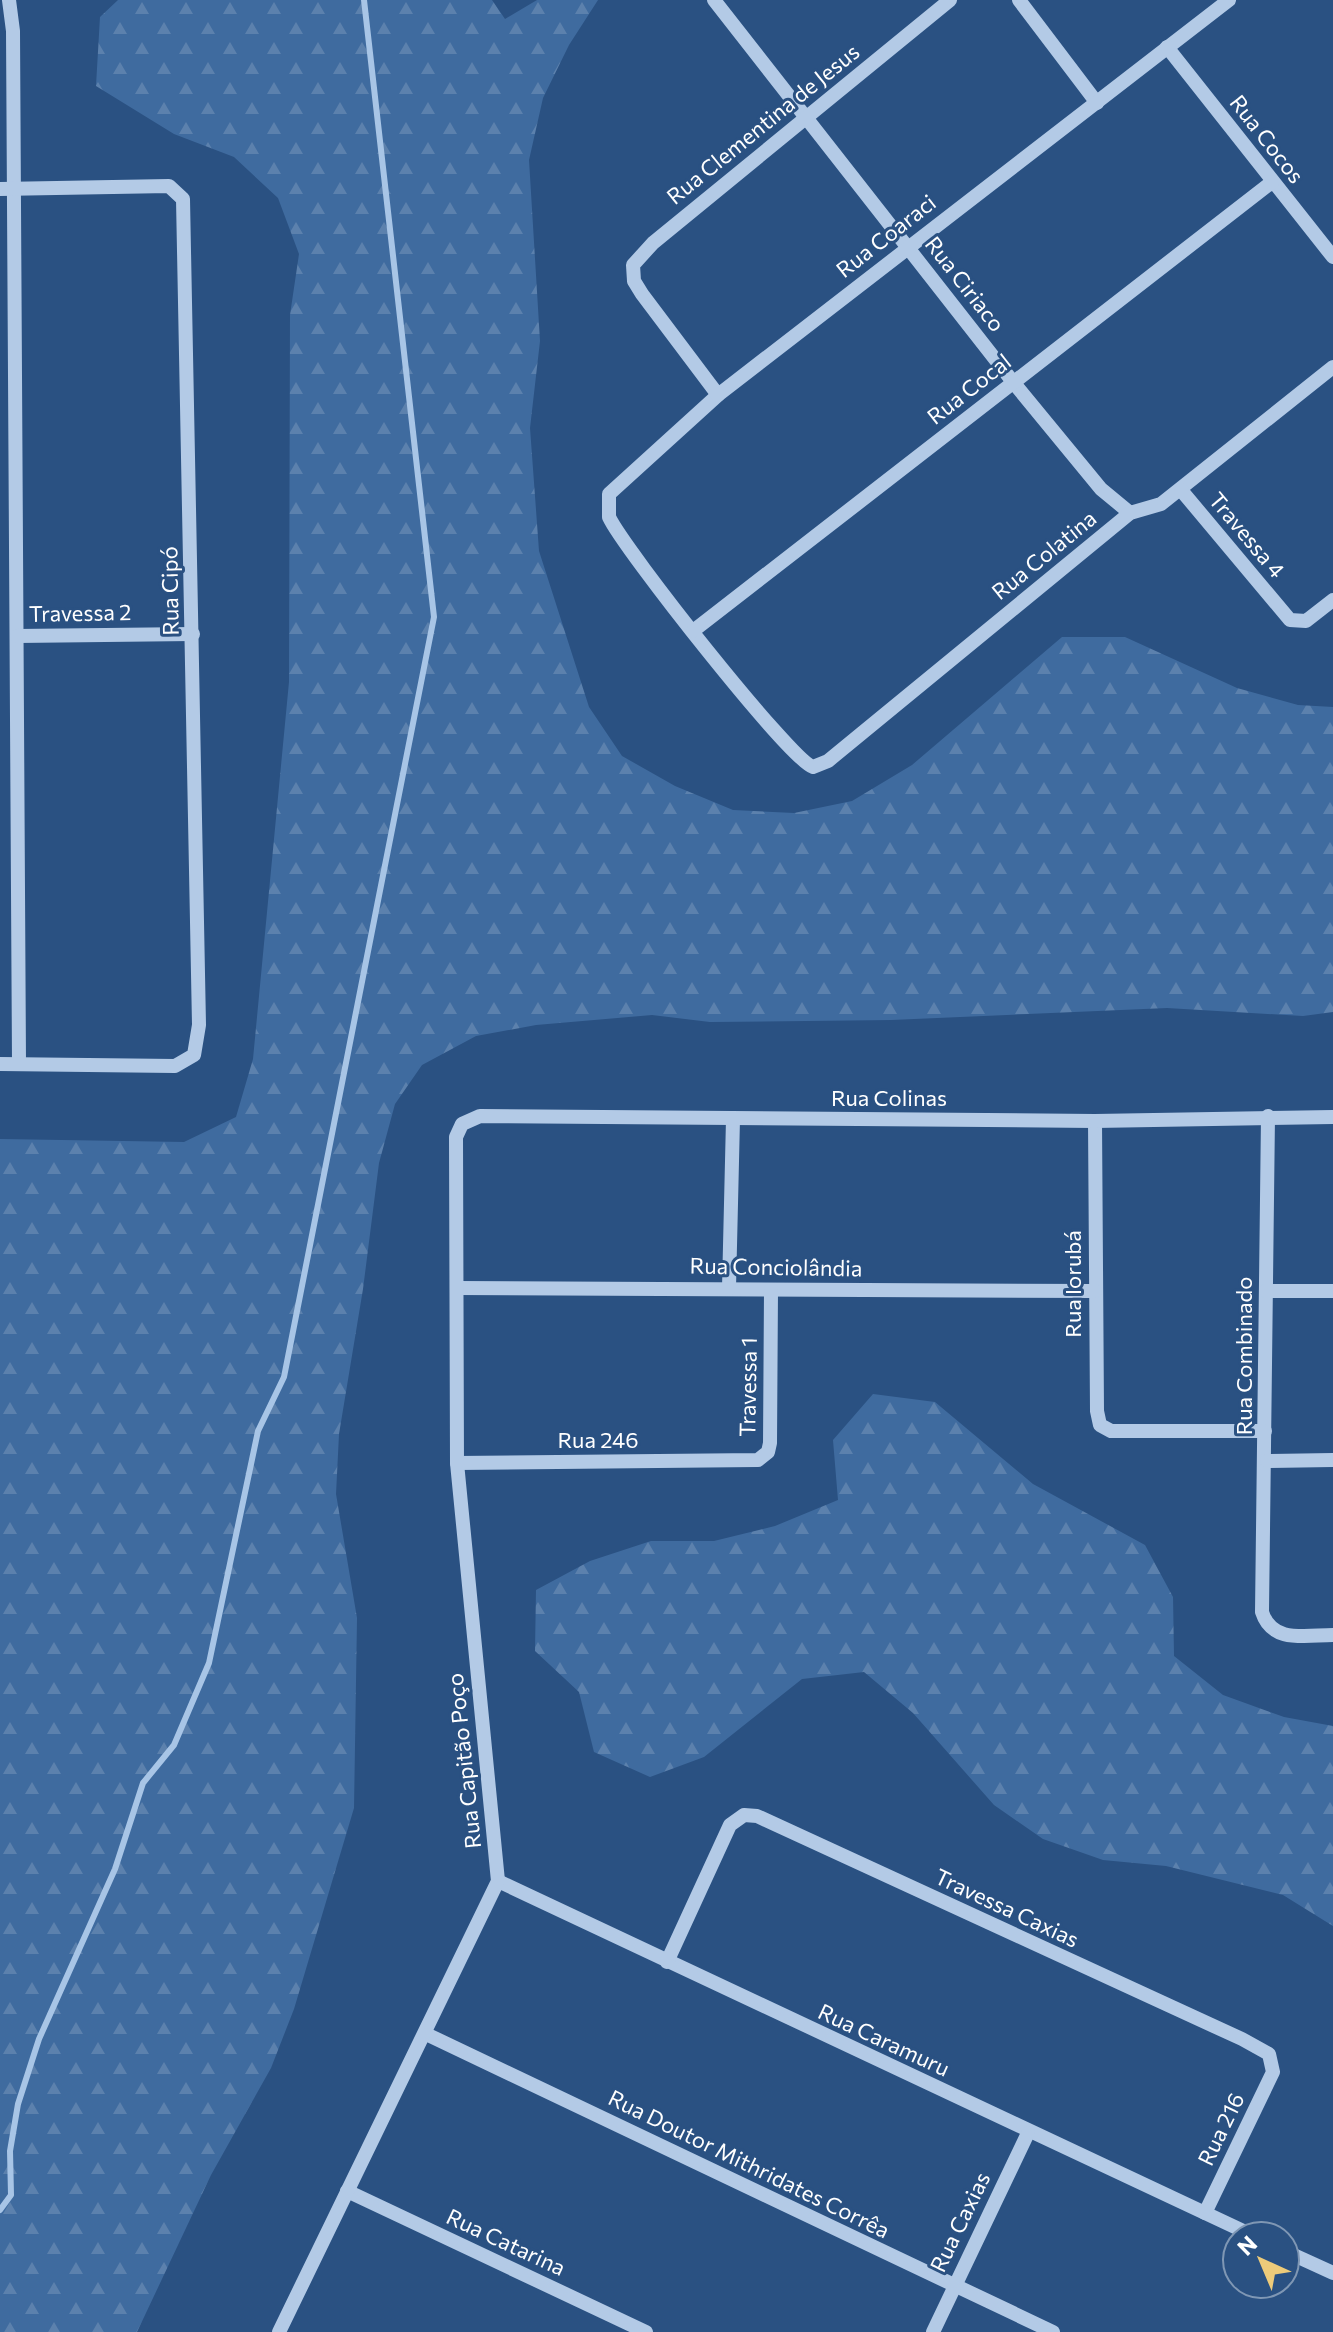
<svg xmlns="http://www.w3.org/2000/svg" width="1333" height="2332" font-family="Commissioner,sans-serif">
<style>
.forest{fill:url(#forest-firs)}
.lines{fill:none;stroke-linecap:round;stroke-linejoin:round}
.stream{stroke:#a8c5e6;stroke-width:6}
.minor{stroke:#b3cae6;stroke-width:14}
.labels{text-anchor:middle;stroke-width:6;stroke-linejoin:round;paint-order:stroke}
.street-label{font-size:22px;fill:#fff;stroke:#2a5182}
</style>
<defs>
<pattern id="forest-firs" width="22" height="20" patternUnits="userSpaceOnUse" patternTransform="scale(2)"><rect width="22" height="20" fill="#3f6b9f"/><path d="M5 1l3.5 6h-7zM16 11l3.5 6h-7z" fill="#5c81ad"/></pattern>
</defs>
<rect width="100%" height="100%" fill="#2a5182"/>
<!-- forest -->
<g class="forest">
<polygon points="118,0 492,0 505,19 537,0 598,0 569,45 543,98 529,160 540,341 530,428 539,551 589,707 622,756 675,786 733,810 794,813 852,801 912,765 1062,637 1125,637 1237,688 1298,705 1333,707 1333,1012 1303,1016 1167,1008 891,1020 710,1022 652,1015 536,1025 476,1036 422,1065 395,1104 379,1163 363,1289 339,1434 336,1494 357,1618 354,1808 294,2009 271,2068 211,2175 137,2332 0,2332 0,1139 184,1142 236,1117 253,1059 289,682 290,315 299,254 278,198 234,157 174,134 96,86 100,17"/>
<polygon points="873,1394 935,1402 1033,1484 1145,1545 1173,1597 1174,1656 1223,1695 1284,1717 1333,1726 1333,1926 1283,1895 1166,1866 1103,1860 1043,1839 994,1805 913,1713 864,1672 802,1679 704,1757 650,1777 594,1752 579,1692 535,1651 536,1590 590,1561 651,1541 714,1541 775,1526 838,1500 833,1440"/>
</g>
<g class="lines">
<!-- stream -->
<polyline class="stream" points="0,2210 11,2195 10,2151 18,2104 39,2039 115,1869 143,1783 174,1745 209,1663 258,1431 284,1377 434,617 364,0"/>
<!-- minor -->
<g class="minor">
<polyline points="9,0 13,31 19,1063"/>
<polyline points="714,0 1013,382 1101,489 1130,513"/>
<polyline points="1019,0 1097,103"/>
<path d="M1229,0L718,395L609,494V517C623,548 791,761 813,767L828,761L1130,513L1161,504L1333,367"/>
<polyline points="1167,47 1333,257"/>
<polyline points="0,189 169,186 183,199 199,1025 194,1055 175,1066 0,1064"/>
<polyline points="718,395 642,294 634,281 633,265 653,243 950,0"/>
<polyline points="1181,490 1290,620 1306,621 1333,600"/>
<polyline points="693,631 1272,182"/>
<polyline points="17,636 193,634"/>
<path d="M1268,1116L1262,1612C1272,1644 1306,1635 1333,1635"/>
<polyline points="1095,1121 1097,1411 1100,1425 1111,1431 1265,1431"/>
<polyline points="457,1288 1095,1291"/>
<polyline points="729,1288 733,1119"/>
<polyline points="1266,1291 1333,1291"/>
<polyline points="1267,1461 1333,1460"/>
<polyline points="457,1463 758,1460 768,1452 770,1443 771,1290"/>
<polyline points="498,1881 1254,2236"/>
<polyline points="667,1962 730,1825 744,1815 757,1816 1242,2039 1269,2054 1273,2072 1205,2213"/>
<polyline points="426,2034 1053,2332"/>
<polyline points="347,2191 646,2332"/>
<polyline points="1285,2251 1333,2273"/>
<polyline points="279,2332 498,1881 457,1463 456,1137 462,1124 480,1116 1095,1121 1333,1117"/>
<polyline points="933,2332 1028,2133"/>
</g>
</g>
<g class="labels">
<!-- street labels -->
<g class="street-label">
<text transform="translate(763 124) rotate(-39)" y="8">Rua Clementina de Jesus</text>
<text transform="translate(1267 139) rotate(52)" y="8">Rua Cocos</text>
<text transform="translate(886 236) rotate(-38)" y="8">Rua Coaraci</text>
<text transform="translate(965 284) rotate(52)" y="8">Rua Ciriaco</text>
<text transform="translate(969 389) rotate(-38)" y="8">Rua Cocal</text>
<text transform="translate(1247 535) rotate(50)" y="8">Travessa 4</text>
<text transform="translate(1044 555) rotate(-39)" y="8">Rua Colatina</text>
<text transform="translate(170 591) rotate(-91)" y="8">Rua Cipó</text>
<text transform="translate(80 613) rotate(-1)" y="8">Travessa 2</text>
<text x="889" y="1106">Rua Colinas</text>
<text transform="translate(776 1267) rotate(1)" y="8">Rua Conciolândia</text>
<text transform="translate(1073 1284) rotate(-90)" y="8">Rua Iorubá</text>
<text transform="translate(1244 1356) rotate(-90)" y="8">Rua Combinado</text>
<text transform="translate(748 1387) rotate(-89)" y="8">Travessa 1</text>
<text x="598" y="1448">Rua 246</text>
<text transform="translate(464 1761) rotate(-96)" y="8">Rua Capitão Poço</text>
<text transform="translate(1007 1908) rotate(25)" y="8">Travessa Caxias</text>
<text transform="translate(884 2040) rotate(25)" y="8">Rua Caramuru</text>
<text transform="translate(1221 2129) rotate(-64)" y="8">Rua 216</text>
<text transform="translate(749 2164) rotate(26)" y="8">Rua Doutor Mithridates Corrêa</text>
<text transform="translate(960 2222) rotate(-64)" y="8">Rua Caxias</text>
<text transform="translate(506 2242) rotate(25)" y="8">Rua Catarina</text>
</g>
</g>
<!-- north arrow -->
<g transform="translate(1261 2260) rotate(316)"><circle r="38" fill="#2a5182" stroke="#7f97b4" stroke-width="2"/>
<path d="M0-6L14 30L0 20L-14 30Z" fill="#edcb7a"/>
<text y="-12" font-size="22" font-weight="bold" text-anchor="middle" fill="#ffffff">N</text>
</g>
</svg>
